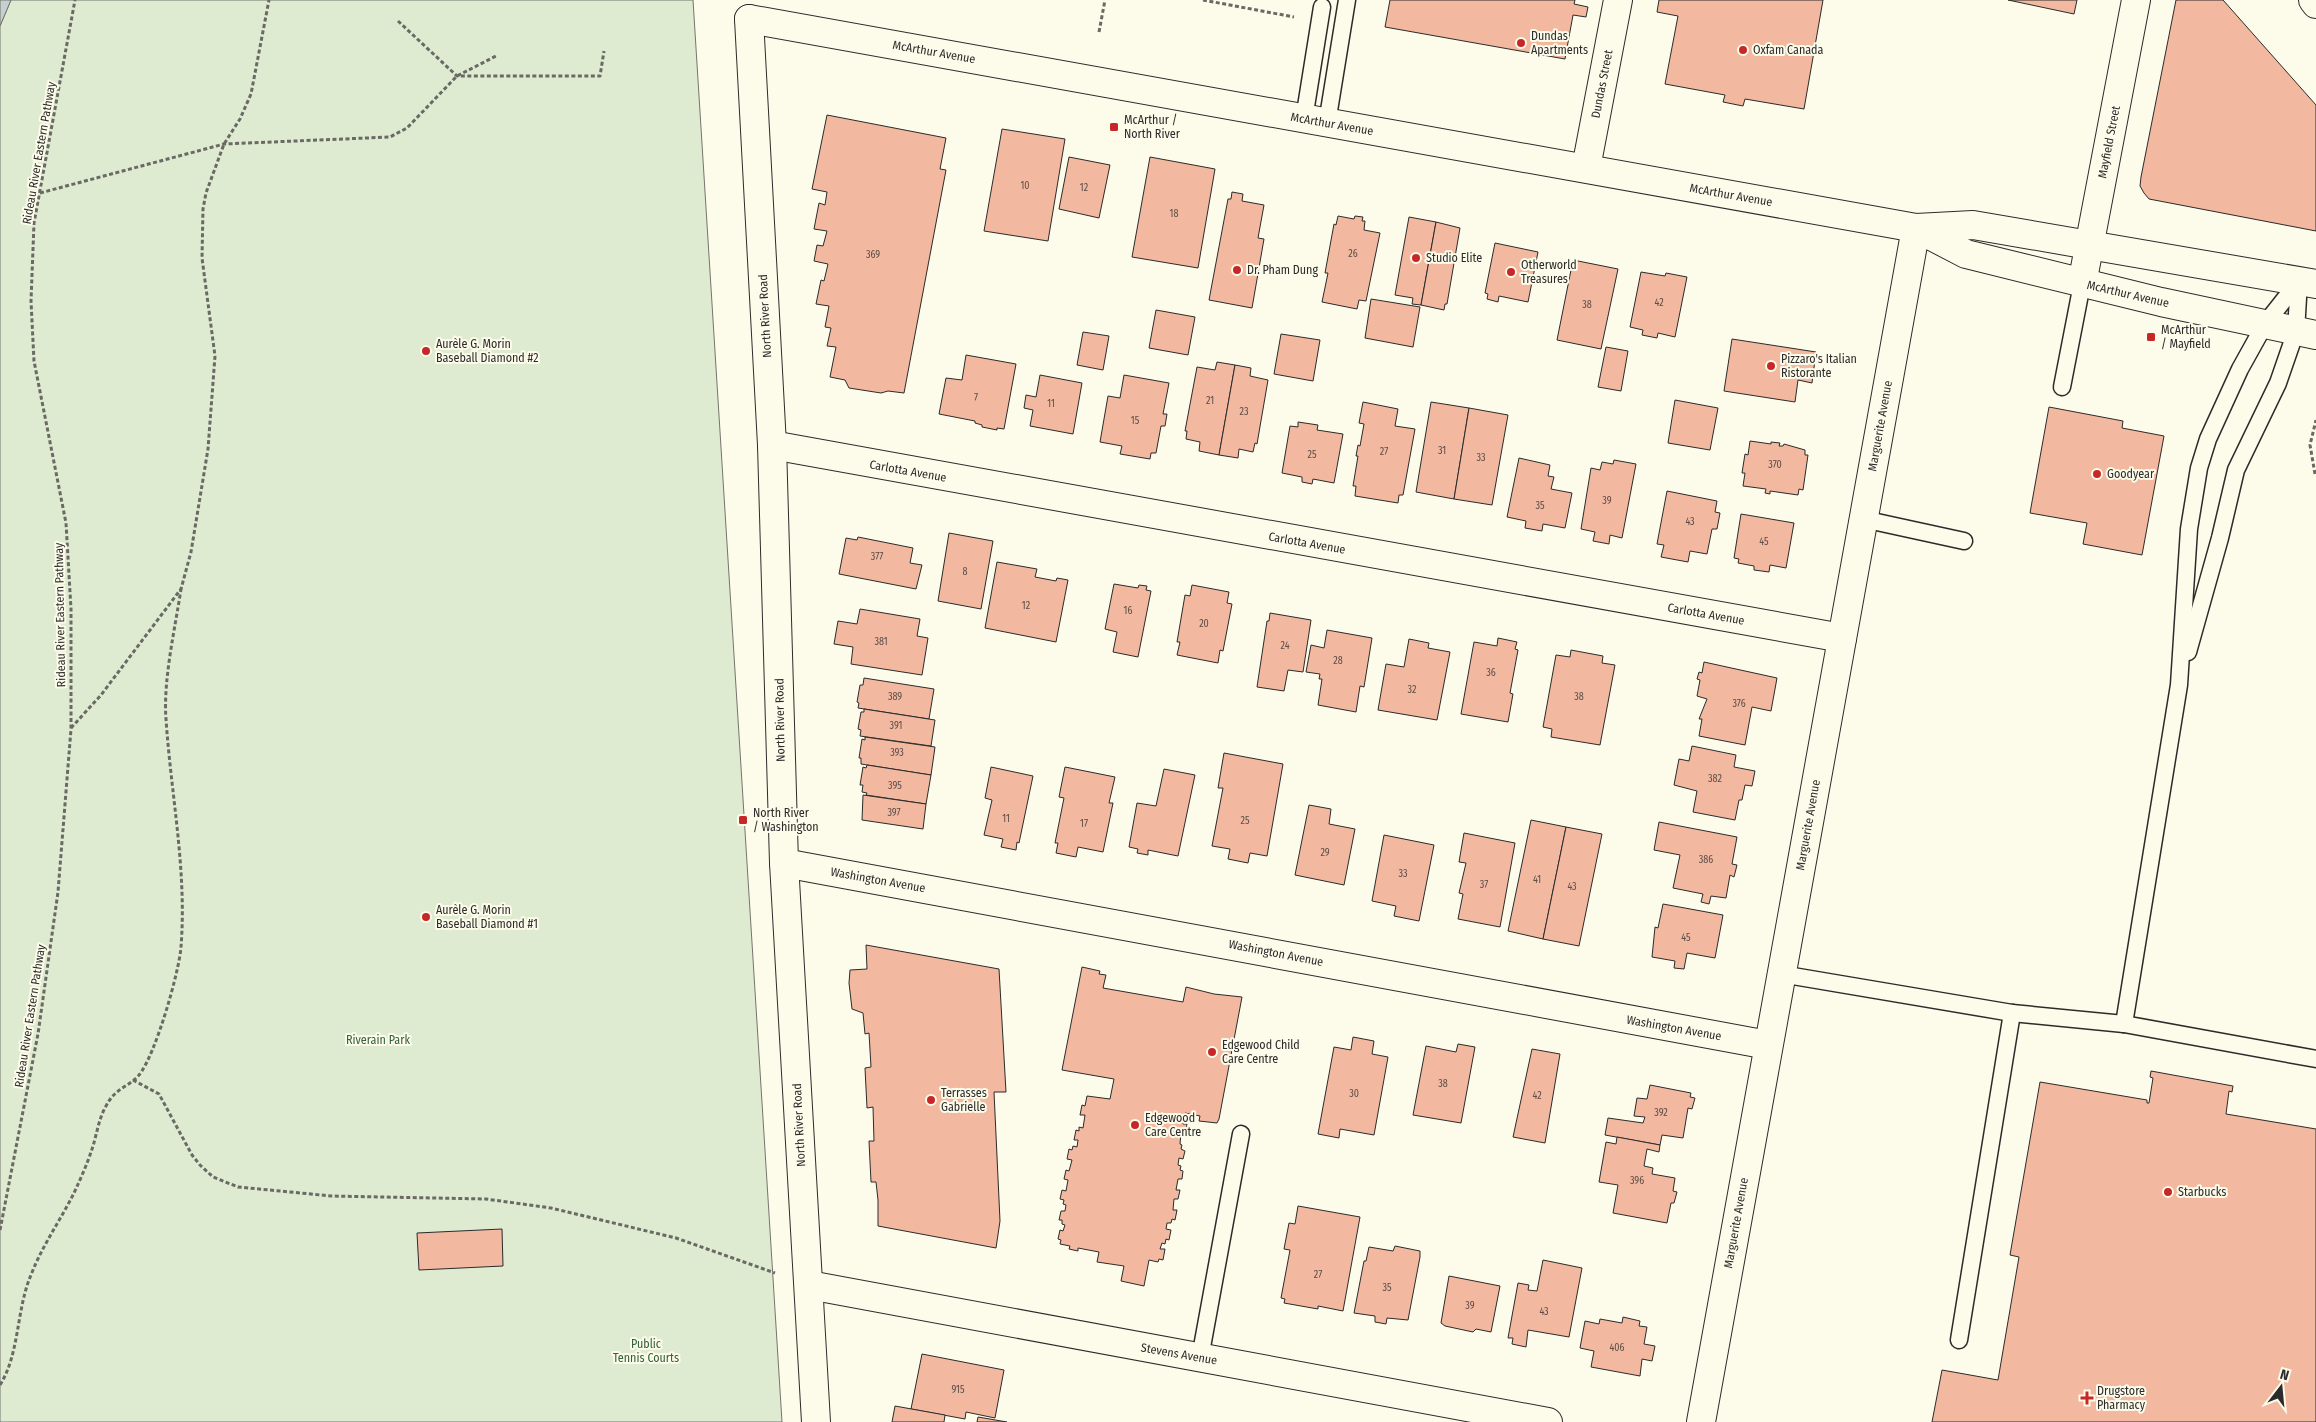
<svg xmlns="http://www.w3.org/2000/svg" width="2316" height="1422" font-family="'Fira Sans Condensed',sans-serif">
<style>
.green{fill:#deebd1;stroke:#74746e}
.water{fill:#c7d0d0;stroke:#74746e}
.building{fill:#f2b8a0;stroke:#2b2b2b}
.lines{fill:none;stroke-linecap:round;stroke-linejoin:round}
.service-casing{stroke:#2b2b2b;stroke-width:19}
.minor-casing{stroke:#2b2b2b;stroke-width:30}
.tertiary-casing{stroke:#2b2b2b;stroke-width:30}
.secondary-casing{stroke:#2b2b2b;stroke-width:30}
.path{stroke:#6a6964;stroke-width:3;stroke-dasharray:4 2.5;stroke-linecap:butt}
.service{stroke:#fdfbea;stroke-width:16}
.minor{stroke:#fdfbea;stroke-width:28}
.tertiary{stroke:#fdfbea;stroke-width:28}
.secondary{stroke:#fdfbea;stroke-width:28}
.poi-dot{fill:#c62828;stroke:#fdfbea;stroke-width:2}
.labels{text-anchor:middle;stroke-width:4;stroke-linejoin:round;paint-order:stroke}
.number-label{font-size:10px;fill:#5d4e48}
.poi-label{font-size:12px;fill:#2b2b2b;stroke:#fdfbea;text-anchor:start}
.street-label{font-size:12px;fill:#2b2b2b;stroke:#fdfbea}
.park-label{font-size:12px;fill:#34623c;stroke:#fdfbea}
</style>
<rect width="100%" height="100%" fill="#fdfbea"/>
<!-- green -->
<polygon class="green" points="11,0 693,0 782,1422 0,1422 0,26"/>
<!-- water -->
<polygon class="water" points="0,0 11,0 0,26"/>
<!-- building -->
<g class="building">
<polygon points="1390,0 1575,0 1574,4 1588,7 1586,17 1573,15 1565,59 1385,27"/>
<polygon points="1659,0 1823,0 1804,109 1745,99 1743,106 1723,102 1725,95 1665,84 1678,16 1657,12"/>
<polygon points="2008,0 2077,0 2074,14"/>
<polygon points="2176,0 2223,0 2316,105 2316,231 2149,199 2144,193 2140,186 2141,177"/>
<polygon points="827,115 946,138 940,169 946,170 904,393 888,391 881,393 849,388 845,380 830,377 836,347 827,346 831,328 825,327 829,306 816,304 821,280 824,281 828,264 814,261 817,245 823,246 827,231 814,229 819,203 825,205 827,192 812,189"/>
<polygon points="1002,129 1065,139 1048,241 984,231"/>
<polygon points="1069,157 1110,165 1099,218 1059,209"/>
<polygon points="1150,157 1215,169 1198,268 1132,257"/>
<polygon points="1232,192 1243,194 1242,201 1264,205 1258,238 1264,239 1252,308 1209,300 1228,199 1231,199"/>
<polygon points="1338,216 1354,219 1355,216 1363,217 1362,221 1365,221 1364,230 1380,233 1366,301 1359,300 1357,309 1322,302 1328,273 1325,273 1334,224 1336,225"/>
<polygon points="1409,217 1436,222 1421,305 1412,304 1413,298 1395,295"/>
<polygon points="1436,222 1460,228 1447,304 1445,304 1444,310 1421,305"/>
<polygon points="1495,243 1538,252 1528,302 1499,296 1498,302 1487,299 1488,294 1485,293"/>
<polygon points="1573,260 1618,269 1601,349 1557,340"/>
<polygon points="1641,272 1665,276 1666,273 1687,277 1675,337 1658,333 1657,338 1642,335 1643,330 1630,327"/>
<polygon points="1371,299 1420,307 1413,347 1365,338"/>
<polygon points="1156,310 1195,317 1188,355 1149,348"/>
<polygon points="1083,332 1109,336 1103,370 1077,365"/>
<polygon points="1281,334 1320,340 1313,381 1274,374"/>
<polygon points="1732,339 1816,352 1812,383 1798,380 1795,402 1724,391"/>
<polygon points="1606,347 1628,351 1621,391 1598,387"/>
<polygon points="966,355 1016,364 1004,429 997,428 997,430 982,427 982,425 975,423 975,421 939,414 946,378 962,380"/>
<polygon points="1217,362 1235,365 1219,455 1199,451 1200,442 1186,439 1187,431 1185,431 1197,367 1215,370"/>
<polygon points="1235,365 1251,368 1250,376 1268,380 1257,444 1255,443 1253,452 1239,449 1238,458 1219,455"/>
<polygon points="1040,375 1082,383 1073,434 1030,426 1033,410 1024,408 1026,395 1036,397"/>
<polygon points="1124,375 1169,383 1163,414 1167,414 1165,426 1161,426 1156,453 1151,453 1150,459 1120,454 1122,446 1100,442 1108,396 1120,398"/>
<polygon points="1675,400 1718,408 1710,450 1668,443"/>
<polygon points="1363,402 1398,409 1395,426 1415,429 1403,495 1399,495 1398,503 1355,496 1356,486 1353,486 1358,456 1356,456 1358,445 1360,446 1364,424 1359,423"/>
<polygon points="1431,402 1469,408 1454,499 1416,492"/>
<polygon points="2049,407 2123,421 2122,428 2164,436 2142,555 2083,544 2087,523 2030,513"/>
<polygon points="1469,408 1508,415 1492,505 1454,499"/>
<polygon points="1298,422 1318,425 1317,430 1343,434 1334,483 1313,479 1312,484 1302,482 1302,477 1282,473 1290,426 1298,427"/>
<polygon points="1750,441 1771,444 1771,442 1780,443 1779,446 1783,446 1784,444 1805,450 1805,455 1808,455 1803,490 1799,489 1798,495 1770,491 1770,494 1765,493 1766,489 1743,486 1745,473 1742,473 1745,454 1748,455"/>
<polygon points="1519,458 1550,465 1548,476 1554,477 1551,489 1572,493 1565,528 1543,524 1542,531 1525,528 1526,521 1507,517"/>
<polygon points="1614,460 1636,464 1622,538 1610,535 1609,544 1593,541 1595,532 1581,529 1591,468 1600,470 1602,462 1613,464"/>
<polygon points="1667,491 1717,501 1715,512 1720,513 1717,529 1712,529 1707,554 1690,551 1688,562 1661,557 1664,545 1657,544"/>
<polygon points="1741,514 1794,523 1786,568 1770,565 1769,572 1754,570 1754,566 1738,563 1739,559 1734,558"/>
<polygon points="949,533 993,541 981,609 938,601"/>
<polygon points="858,537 913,548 910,563 922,565 916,589 839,574 846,538 857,540"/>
<polygon points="997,562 1037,569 1035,577 1056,581 1057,578 1068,580 1056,642 985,628"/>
<polygon points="1114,584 1138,588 1139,585 1147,586 1146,590 1151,591 1138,657 1113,652 1117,632 1105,629"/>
<polygon points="1192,585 1229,592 1227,603 1232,604 1223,651 1220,650 1218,663 1177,655 1180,642 1177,642 1185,595 1190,596"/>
<polygon points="860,609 920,619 917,636 928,638 922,675 851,664 853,647 834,644 838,621 857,624"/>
<polygon points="1270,613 1311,620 1303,672 1288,670 1284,691 1257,687 1267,621 1269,621"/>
<polygon points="1327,630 1372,638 1364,687 1360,686 1356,712 1318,705 1322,679 1319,679 1320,674 1306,672 1311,645 1324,648"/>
<polygon points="1498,638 1517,642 1515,649 1518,650 1510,693 1513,694 1508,722 1461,714 1474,642 1497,646"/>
<polygon points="1409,639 1429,643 1428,648 1450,652 1437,720 1378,710 1386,664 1404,667"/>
<polygon points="1571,650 1603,656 1602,663 1615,665 1600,745 1551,737 1552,729 1543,727 1556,655 1570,657"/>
<polygon points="1704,662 1777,678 1771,711 1752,707 1745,745 1699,736 1702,719 1699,719 1707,699 1697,696 1700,680 1697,679 1699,672 1702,673"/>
<polygon points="864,678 934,689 929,719 858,708 859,703 857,702 860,685 863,685"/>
<polygon points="864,709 935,720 931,746 860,736 861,730 858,729 861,712 864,712"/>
<polygon points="865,737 935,747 931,775 861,764 861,758 859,758 862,739 865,740"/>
<polygon points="1692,746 1736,755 1734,767 1755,771 1752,786 1745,785 1742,800 1739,800 1735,820 1693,812 1697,791 1674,785 1679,759 1689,761"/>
<polygon points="1224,753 1283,764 1267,856 1250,853 1248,863 1228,859 1230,849 1212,846 1223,788 1218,788"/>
<polygon points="867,765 931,775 926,804 866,795 867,793 862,792 863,785 860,785 863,767 866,768"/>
<polygon points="991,767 1033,776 1019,843 1017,842 1016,850 1001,847 1003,839 984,835 992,800 985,798"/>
<polygon points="1065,767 1115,777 1109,803 1113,803 1103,852 1078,847 1076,857 1056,853 1058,843 1055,843 1064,798 1059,797"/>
<polygon points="1164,769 1195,775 1178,856 1148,850 1148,855 1137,853 1138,849 1129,847 1137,803 1156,806"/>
<polygon points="863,795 926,804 923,829 862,820"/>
<polygon points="1309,805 1331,809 1329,824 1355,829 1344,885 1295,875"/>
<polygon points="1531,820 1566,827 1543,939 1508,931"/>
<polygon points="1659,822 1737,837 1732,864 1737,865 1734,877 1730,875 1726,898 1711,896 1709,904 1701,902 1703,894 1673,888 1680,855 1654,850"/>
<polygon points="1566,827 1602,834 1579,946 1543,939"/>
<polygon points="1464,833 1515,843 1500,927 1458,919 1463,894 1459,893 1466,863 1459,862"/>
<polygon points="1384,835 1434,845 1419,921 1394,916 1396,906 1372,901"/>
<polygon points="1663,904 1723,915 1715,958 1687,953 1684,969 1674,968 1675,961 1652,957 1655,927 1658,928"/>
<polygon points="866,945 999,969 1006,1092 994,1092 1000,1221 996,1248 878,1226 878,1200 876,1182 871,1182 869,1141 874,1141 873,1107 867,1108 865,1068 871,1067 869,1033 865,1034 863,1013 852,1009 849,983 850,970 867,969"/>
<polygon points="1082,967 1100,971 1099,974 1106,975 1103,988 1183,1002 1186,987 1214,994 1242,997 1219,1119 1217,1123 1199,1121 1200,1116 1185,1113 1183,1124 1187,1124 1185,1134 1181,1133 1180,1144 1182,1145 1181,1149 1185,1151 1183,1159 1179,1158 1178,1165 1181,1166 1180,1170 1183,1171 1182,1179 1178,1179 1176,1190 1180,1190 1178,1199 1174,1199 1173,1210 1177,1210 1175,1220 1172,1219 1171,1223 1167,1223 1166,1229 1171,1230 1169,1240 1166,1239 1165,1244 1162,1243 1160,1249 1165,1249 1163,1260 1159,1259 1158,1262 1149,1260 1144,1286 1121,1281 1124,1266 1097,1262 1099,1252 1078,1248 1078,1251 1069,1249 1070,1246 1060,1244 1061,1240 1058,1239 1060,1230 1063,1231 1065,1225 1062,1224 1062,1220 1059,1220 1061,1211 1065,1211 1066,1205 1063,1204 1064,1200 1060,1199 1062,1190 1066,1191 1068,1180 1064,1179 1066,1170 1069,1171 1072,1160 1067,1159 1069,1149 1072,1150 1073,1146 1077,1147 1078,1140 1074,1140 1076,1130 1079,1131 1079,1127 1083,1128 1085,1115 1080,1115 1082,1105 1085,1106 1087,1096 1110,1099 1114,1079 1062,1070"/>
<polygon points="1353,1037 1374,1041 1372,1054 1388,1057 1374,1135 1340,1129 1339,1138 1318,1134 1334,1047 1351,1050"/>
<polygon points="1458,1044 1475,1047 1461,1123 1413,1115 1426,1046 1456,1052"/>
<polygon points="1532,1049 1560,1054 1545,1143 1513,1137"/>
<polygon points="2151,1071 2233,1086 2232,1092 2229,1091 2226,1114 2316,1129 2316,1422 1932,1422 1942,1370 1998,1380 2019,1257 2010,1255 2040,1082 2147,1100 2147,1103 2149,1103 2153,1078 2150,1077"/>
<polygon points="1650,1085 1691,1093 1690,1097 1695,1098 1692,1109 1688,1108 1683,1138 1662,1135 1660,1145 1605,1135 1608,1118 1643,1123 1645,1117 1634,1116 1637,1098 1647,1099"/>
<polygon points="1617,1137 1660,1145 1659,1152 1647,1149 1644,1166 1653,1168 1652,1174 1675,1178 1673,1191 1677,1192 1674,1203 1671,1203 1667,1223 1613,1213 1618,1185 1599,1182 1606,1142 1616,1144"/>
<polygon points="1298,1206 1360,1217 1343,1311 1318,1306 1318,1309 1284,1303 1285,1299 1281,1298 1290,1250 1284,1249 1289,1223 1295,1224"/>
<polygon points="502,1229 503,1266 419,1270 417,1233"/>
<polygon points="1395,1246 1420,1251 1420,1257 1408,1320 1387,1318 1386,1324 1375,1322 1375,1316 1354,1313 1364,1261 1366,1261 1369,1247 1393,1251"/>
<polygon points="1543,1260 1582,1268 1569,1337 1528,1330 1526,1347 1512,1344 1513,1338 1508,1338 1518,1283 1529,1285 1528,1290 1537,1291"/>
<polygon points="1449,1276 1500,1286 1491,1332 1476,1329 1473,1332 1445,1326 1441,1323"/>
<polygon points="1623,1317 1640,1321 1639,1326 1647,1327 1644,1344 1655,1346 1652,1361 1642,1359 1640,1376 1591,1367 1594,1351 1580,1348 1585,1321 1599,1324 1600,1319 1622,1323"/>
<polygon points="922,1354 1004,1370 995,1418 966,1412 965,1419 911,1409"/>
<polygon points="895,1406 945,1415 944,1422 892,1422"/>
<polygon points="978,1417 1007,1422 977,1422"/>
</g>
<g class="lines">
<!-- service casing -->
<g class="service-casing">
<g id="service">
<polyline points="1304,119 1322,7"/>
<polyline points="1327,123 1347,0"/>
<polyline points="2062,387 2082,284"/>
<polyline points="1863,519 1964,541"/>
<polyline points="2188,652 2220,538 2236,470 2278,383 2296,331 2299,281"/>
<polyline points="1781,974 2012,1013 2124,1024 2316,1059"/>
<polyline points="2124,1024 2179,685 2189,529 2199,468 2208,439 2240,369 2265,324 2299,281"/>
<polyline points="1959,1340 2012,1013"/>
<polyline points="1200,1358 1241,1134"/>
</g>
</g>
<!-- minor casing -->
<g class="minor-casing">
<g id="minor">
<polyline points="2313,0 2316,4"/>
<polyline points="1586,168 1618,0"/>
<polyline points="2082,284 2136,0"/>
<polyline points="772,445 1842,638"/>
<polyline points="784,863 1768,1045"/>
<polyline points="809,1285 1548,1422"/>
<polyline points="1701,1422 1916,228"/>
</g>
</g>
<!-- tertiary casing -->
<g class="tertiary-casing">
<polyline id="tertiary" points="749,19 772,445 784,863 816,1422"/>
</g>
<!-- secondary casing -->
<g class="secondary-casing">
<g id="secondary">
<polyline points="749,19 1916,228 1973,225 2316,284"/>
<polyline points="1916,228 1966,254 2161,302 2316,335"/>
</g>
</g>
<!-- path -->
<g class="path">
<polyline points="1203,0 1294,17"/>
<polyline points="398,21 457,76 600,76 604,51"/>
<polyline points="1099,32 1105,0"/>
<polyline points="40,193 224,144 390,137 407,128 457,76 496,56"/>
<polyline points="2315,474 2310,445 2316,420"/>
<polyline points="71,728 101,695 181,589 191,552 208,449 215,356 202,258 203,209 206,193 224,144 240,119 251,94 269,0"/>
<polyline points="133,1080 159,1094 192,1155 200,1165 213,1177 238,1187 331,1196 486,1199 551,1208 676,1238 775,1273"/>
<polyline points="0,1230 38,1034 58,892 71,729 71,609 66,523 34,361 31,301 34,223 75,0"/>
<path d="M0,1385C20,1353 16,1310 31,1275C42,1246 60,1221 74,1193C81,1178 88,1162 93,1146C97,1133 99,1118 106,1106C116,1087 129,1087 139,1075C155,1056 179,973 181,947C187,870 171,795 166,719C163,680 175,629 181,589"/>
</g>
<!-- service -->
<use href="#service" class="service"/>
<!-- minor -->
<use href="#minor" class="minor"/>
<!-- tertiary -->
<use href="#tertiary" class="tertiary"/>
<!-- secondary -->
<use href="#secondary" class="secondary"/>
</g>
<!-- markers -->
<g class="poi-dot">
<circle cx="1521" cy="43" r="5"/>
<circle cx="1743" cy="50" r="5"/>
<rect x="1109" y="122" width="10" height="10" rx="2.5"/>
<circle cx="1416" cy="258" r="5"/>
<circle cx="1237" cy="270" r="5"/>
<circle cx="1511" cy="272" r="5"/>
<rect x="2146" y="332" width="10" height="10" rx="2.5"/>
<circle cx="426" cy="351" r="5"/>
<circle cx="1771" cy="366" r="5"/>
<circle cx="2097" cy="474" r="5"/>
<rect x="738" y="815" width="10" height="10" rx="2.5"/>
<circle cx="426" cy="917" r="5"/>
<circle cx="1212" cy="1052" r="5"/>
<circle cx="931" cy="1100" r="5"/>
<circle cx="1135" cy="1125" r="5"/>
<circle cx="2168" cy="1192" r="5"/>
<path d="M2084.5 1390.5h5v5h5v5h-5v5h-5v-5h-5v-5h5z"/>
</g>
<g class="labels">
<!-- number labels -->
<g class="number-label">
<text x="1025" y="189">10</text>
<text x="1084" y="191">12</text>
<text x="1174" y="217">18</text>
<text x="1353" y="257">26</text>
<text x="873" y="258">369</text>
<text x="1659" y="306">42</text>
<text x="1587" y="308">38</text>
<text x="976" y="401">7</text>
<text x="1210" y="404">21</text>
<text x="1051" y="407">11</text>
<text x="1244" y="415">23</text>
<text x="1135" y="424">15</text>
<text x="1442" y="454">31</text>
<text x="1384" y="455">27</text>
<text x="1312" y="458">25</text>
<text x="1481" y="461">33</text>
<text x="1775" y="468">370</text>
<text x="1607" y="504">39</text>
<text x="1540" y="509">35</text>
<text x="1690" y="525">43</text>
<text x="1764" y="545">45</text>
<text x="877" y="560">377</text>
<text x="965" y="575">8</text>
<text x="1026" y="609">12</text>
<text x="1128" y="614">16</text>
<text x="1204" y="627">20</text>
<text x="881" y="645">381</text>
<text x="1285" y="649">24</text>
<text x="1338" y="664">28</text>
<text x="1491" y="676">36</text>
<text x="1412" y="693">32</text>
<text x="895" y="700">389</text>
<text x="1579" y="700">38</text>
<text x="1739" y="707">376</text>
<text x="896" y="729">391</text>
<text x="897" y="756">393</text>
<text x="1715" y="782">382</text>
<text x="895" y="789">395</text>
<text x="894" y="816">397</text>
<text x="1006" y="822">11</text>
<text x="1245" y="824">25</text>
<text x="1084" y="827">17</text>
<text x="1325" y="856">29</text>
<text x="1706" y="863">386</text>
<text x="1403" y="877">33</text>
<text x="1537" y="883">41</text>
<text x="1484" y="888">37</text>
<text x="1572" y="890">43</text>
<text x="1686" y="941">45</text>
<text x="1443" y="1087">38</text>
<text x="1354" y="1097">30</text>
<text x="1537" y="1099">42</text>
<text x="1661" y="1116">392</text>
<text x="1637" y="1184">396</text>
<text x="1318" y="1278">27</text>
<text x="1387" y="1291">35</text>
<text x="1470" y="1309">39</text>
<text x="1544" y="1315">43</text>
<text x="1617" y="1351">406</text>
<text x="958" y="1393">915</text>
</g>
<!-- poi labels -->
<g class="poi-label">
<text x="1531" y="40">Dundas<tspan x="1531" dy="14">Apartments</tspan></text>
<text x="1753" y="54">Oxfam Canada</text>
<text x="1124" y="124">McArthur /<tspan x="1124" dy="14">North River</tspan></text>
<text x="1426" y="262">Studio Elite</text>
<text x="1521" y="269">Otherworld<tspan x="1521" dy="14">Treasures</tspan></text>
<text x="1247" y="274">Dr. Pham Dung</text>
<text x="2161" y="334">McArthur<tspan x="2161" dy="14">/ Mayfield</tspan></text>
<text x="436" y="348">Aurèle G. Morin<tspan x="436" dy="14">Baseball Diamond #2</tspan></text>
<text x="1781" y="363">Pizzaro's Italian<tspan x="1781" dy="14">Ristorante</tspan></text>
<text x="2107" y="478">Goodyear</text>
<text x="753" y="817">North River<tspan x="753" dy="14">/ Washington</tspan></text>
<text x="436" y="914">Aurèle G. Morin<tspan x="436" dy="14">Baseball Diamond #1</tspan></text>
<text x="1222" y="1049">Edgewood Child<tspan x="1222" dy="14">Care Centre</tspan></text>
<text x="941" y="1097">Terrasses<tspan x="941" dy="14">Gabrielle</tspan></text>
<text x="1145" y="1122">Edgewood<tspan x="1145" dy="14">Care Centre</tspan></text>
<text x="2178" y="1196">Starbucks</text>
<text x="2097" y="1395">Drugstore<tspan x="2097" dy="14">Pharmacy</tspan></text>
</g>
<!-- street labels -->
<g class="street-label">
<text transform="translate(934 52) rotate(10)" y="4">McArthur Avenue</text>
<text transform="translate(1602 84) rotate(-79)" y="4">Dundas Street</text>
<text transform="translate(1332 124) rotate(10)" y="4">McArthur Avenue</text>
<text transform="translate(2109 142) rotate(-79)" y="4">Mayfield Street</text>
<text transform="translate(39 153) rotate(-80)" y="4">Rideau River Eastern Pathway</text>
<text transform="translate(1731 195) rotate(10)" y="4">McArthur Avenue</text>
<text transform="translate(2128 294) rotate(13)" y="4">McArthur Avenue</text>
<text transform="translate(765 316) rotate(-93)" y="4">North River Road</text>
<text transform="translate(1880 426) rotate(-80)" y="4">Marguerite Avenue</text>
<text transform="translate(908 471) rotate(10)" y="4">Carlotta Avenue</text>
<text transform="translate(1307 543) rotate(10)" y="4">Carlotta Avenue</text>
<text transform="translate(1706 614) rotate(10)" y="4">Carlotta Avenue</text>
<text transform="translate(60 615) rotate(-91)" y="4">Rideau River Eastern Pathway</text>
<text transform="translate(780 720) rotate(-91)" y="4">North River Road</text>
<text transform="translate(1808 825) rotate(-80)" y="4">Marguerite Avenue</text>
<text transform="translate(878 880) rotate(10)" y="4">Washington Avenue</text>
<text transform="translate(1276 953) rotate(11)" y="4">Washington Avenue</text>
<text transform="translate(30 1016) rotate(-81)" y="4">Rideau River Eastern Pathway</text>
<text transform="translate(1674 1028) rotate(10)" y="4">Washington Avenue</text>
<text transform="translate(799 1125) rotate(-93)" y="4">North River Road</text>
<text transform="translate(1736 1223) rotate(-80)" y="4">Marguerite Avenue</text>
<text transform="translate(1179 1354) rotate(10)" y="4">Stevens Avenue</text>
</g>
<!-- park labels -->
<g class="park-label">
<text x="378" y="1044">Riverain Park</text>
<text x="646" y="1348">Public<tspan x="646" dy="14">Tennis Courts</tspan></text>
</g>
</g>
<!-- north arrow -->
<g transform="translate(2281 1387) rotate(16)" stroke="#fdfbea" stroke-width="4" paint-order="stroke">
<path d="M0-4L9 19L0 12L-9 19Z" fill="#2b2b2b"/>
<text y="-8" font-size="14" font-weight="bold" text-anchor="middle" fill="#2b2b2b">N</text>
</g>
</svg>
